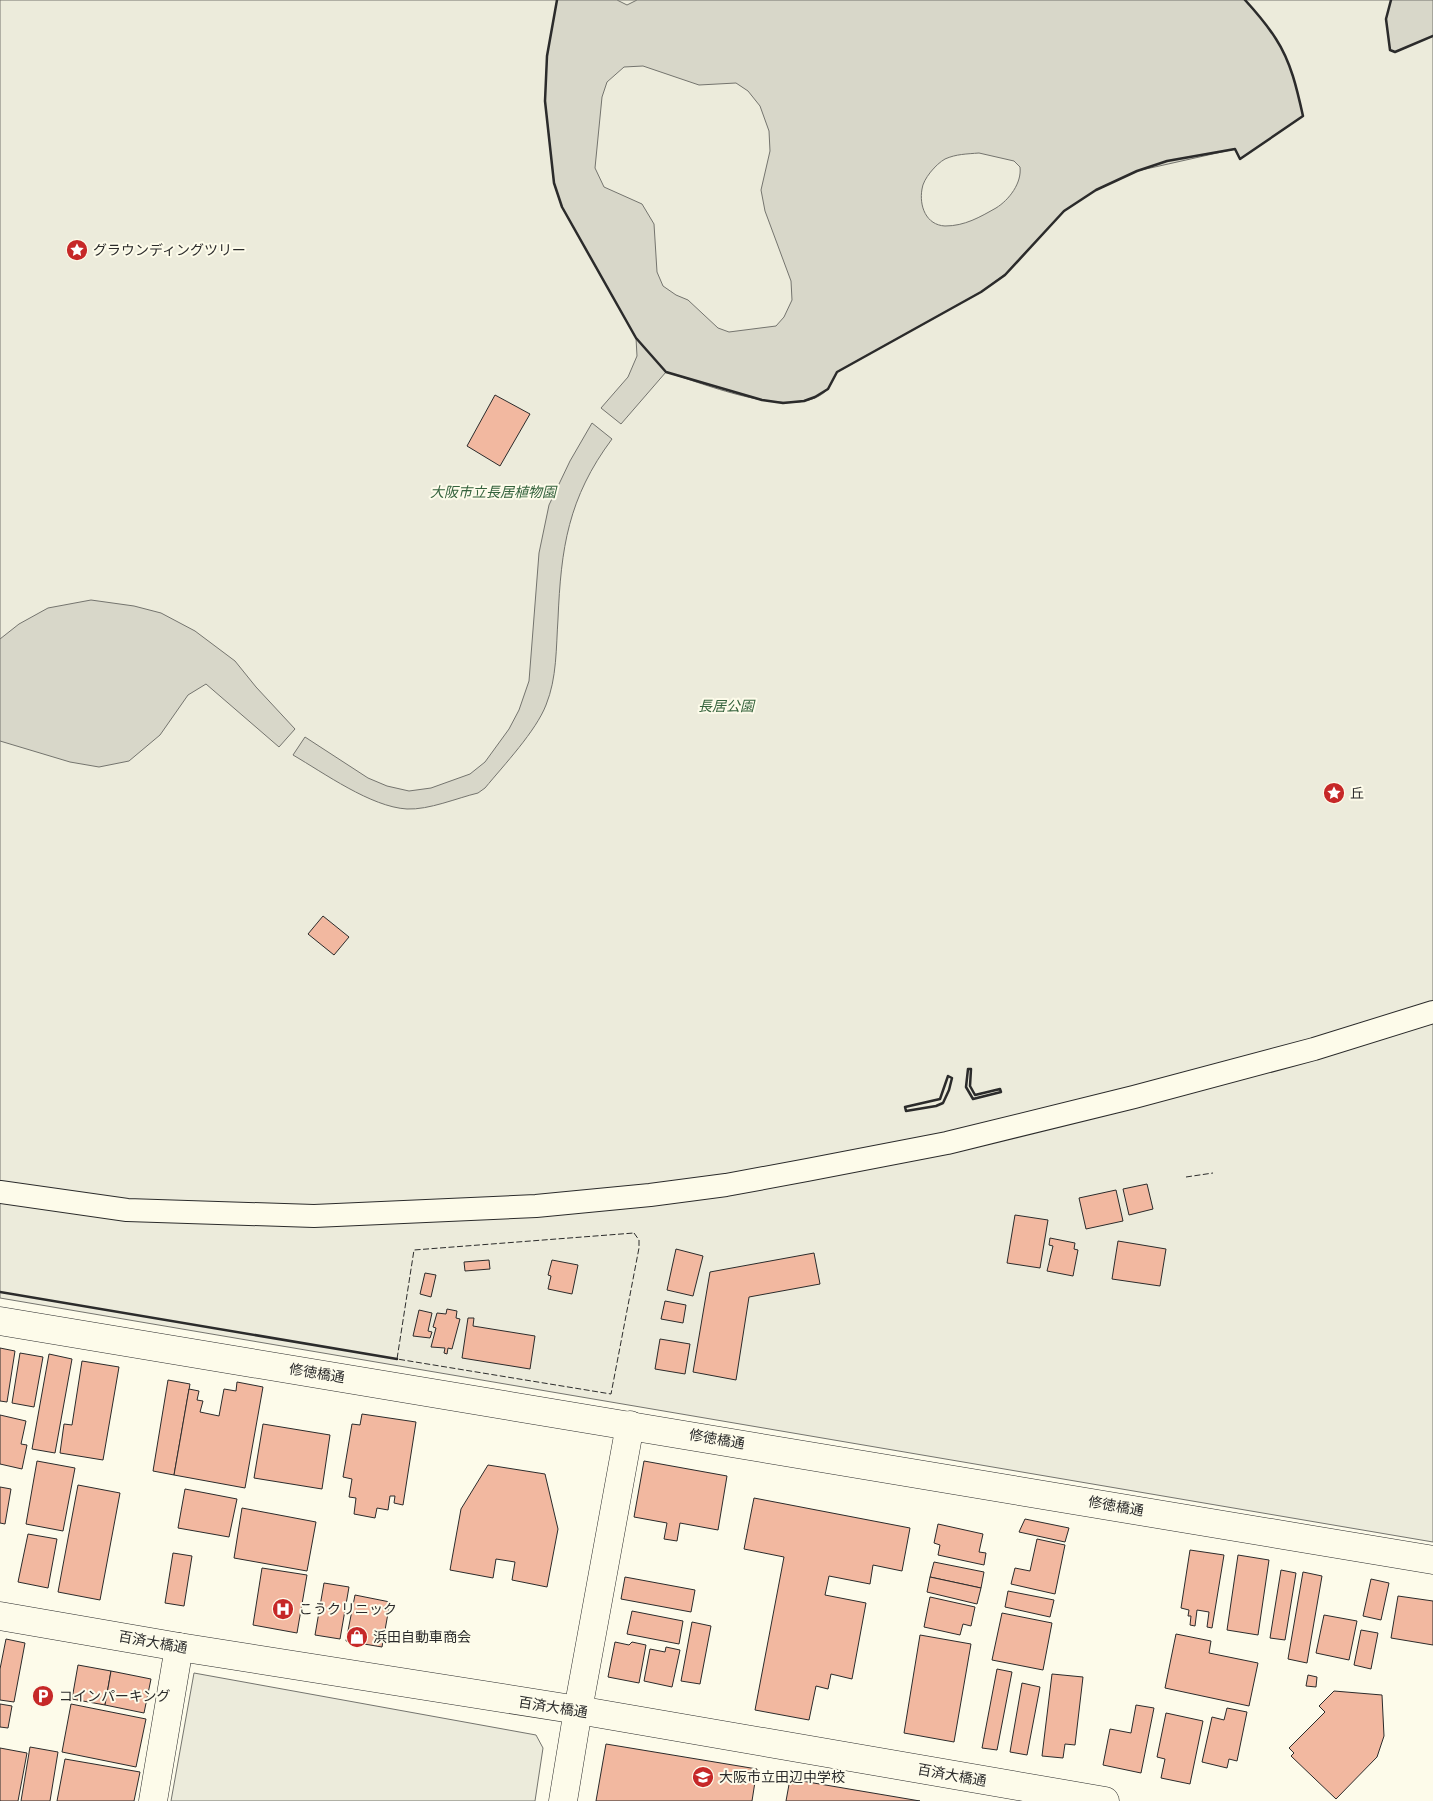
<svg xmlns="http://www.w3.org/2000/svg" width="1433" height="1801" font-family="'IBM Plex Serif','Noto Sans JP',serif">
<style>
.green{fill:#ecebdb;stroke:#74746e}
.water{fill:#d8d7c9;stroke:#74746e;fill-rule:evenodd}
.building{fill:#f2b8a0;stroke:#2b2b2b}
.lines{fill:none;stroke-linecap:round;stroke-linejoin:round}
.pedestrian-casing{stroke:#2b2b2b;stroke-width:24}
.minor-casing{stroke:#2b2b2b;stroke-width:29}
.tertiary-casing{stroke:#2b2b2b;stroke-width:29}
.pedestrian{stroke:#fdfbea;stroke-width:22}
.minor{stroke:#fdfbea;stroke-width:28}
.tertiary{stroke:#fdfbea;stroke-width:28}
.fence{stroke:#2b2b2b;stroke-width:1;stroke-dasharray:6 2.5;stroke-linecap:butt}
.wall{stroke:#2b2b2b;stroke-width:2.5}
.labels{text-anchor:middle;stroke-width:4;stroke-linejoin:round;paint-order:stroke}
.poi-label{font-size:14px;fill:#2b2b2b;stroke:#fdfbea;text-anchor:start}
.park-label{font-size:14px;font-style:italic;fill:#34623c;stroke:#fdfbea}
.street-label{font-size:14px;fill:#2b2b2b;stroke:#fdfbea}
</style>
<rect width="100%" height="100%" fill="#fdfbea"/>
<!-- green -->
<g class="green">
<polygon points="0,0 1433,0 1433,1542 0,1298"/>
<polygon points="194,1673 536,1735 543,1748 535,1801 171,1801"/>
</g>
<!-- water -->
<g class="water">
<path d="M557,0H617L627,5L637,0H1245C1256,12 1267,25 1276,39C1291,62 1297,89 1303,116L1240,159L1235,149L1137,171L1096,190L1064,211L1005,274L981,292L837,372C834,377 831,384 828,389C797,423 703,383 666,372L621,424L601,408L628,377L637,356L636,338L562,207L554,183L545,101L547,56ZM643,66L699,85L736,83L748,91L760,106L769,131L770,151L761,190L765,211L791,281L792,300L784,317L776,326L729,332L718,328L688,300L676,295L663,286L657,272L654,224L642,204L604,187L595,168L602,97L607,82L624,67ZM979,153L1014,161L1020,167C1022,183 1009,200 996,208C980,217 965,226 945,226C926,225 919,206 922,189C923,179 936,164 945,159C956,154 967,154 979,153Z"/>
<polygon points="1391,0 1433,0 1433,36 1395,52 1390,50 1386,19"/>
<path d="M592,423L612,439C568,498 561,548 558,619C556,648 557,678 546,705C536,731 504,765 485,788L478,793C457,798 429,810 407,809C371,807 324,773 293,755L305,737L368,778L387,786L409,791L431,788L470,774L485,762L509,729L519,710L529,681L539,553L549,505L570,461Z"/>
<polygon points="91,600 134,606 161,613 195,631 235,661 256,687 295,729 279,747 206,684 188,695 160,735 129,761 99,767 70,762 0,741 0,639 19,624 48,608"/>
</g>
<!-- building -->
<g class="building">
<polygon points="495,395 530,414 500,466 467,446"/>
<polygon points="323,916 349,937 334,955 308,934"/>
<polygon points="1147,1184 1153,1209 1129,1215 1123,1189"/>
<polygon points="1116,1190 1123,1221 1086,1229 1079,1198"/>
<polygon points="1015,1215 1048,1220 1040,1268 1007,1263"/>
<polygon points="1050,1238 1075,1243 1074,1249 1078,1250 1073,1276 1047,1271 1053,1246 1049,1245"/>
<polygon points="1118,1241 1166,1249 1160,1286 1112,1279"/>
<polygon points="676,1249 703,1256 693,1296 667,1290"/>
<polygon points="814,1253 820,1284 749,1297 736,1380 693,1372 710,1272"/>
<polygon points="489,1260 490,1269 465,1271 464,1262"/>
<polygon points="552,1260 578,1265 572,1294 548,1289 551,1276 548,1275"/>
<polygon points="425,1273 436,1275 431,1297 420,1294"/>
<polygon points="665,1301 686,1305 683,1323 661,1319"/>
<polygon points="447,1309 457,1311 456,1318 460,1319 452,1349 448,1348 447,1354 444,1353 445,1348 431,1347 436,1328 433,1327 437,1313 446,1314"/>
<polygon points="419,1310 432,1313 428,1331 432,1332 430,1338 413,1336"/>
<polygon points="468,1318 474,1318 473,1326 535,1336 530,1369 462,1358"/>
<polygon points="660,1339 690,1344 685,1374 655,1369"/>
<polygon points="0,1348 15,1351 7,1402 0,1401"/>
<polygon points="20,1353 43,1357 34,1407 12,1403"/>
<polygon points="49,1354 72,1359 55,1453 32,1449"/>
<polygon points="82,1361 119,1367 103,1460 60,1453 64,1424 72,1425"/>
<polygon points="168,1380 190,1384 174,1475 153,1471"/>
<polygon points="237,1382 263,1387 245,1488 174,1475 189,1389 199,1391 197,1400 203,1401 200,1412 219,1416 224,1389 236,1391"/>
<polygon points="362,1414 416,1422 403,1505 394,1503 395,1496 390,1496 388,1510 377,1508 375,1518 354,1514 356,1498 349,1497 352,1479 343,1477 352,1424 360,1425"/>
<polygon points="0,1415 26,1421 21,1444 27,1445 22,1469 0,1464"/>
<polygon points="263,1424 330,1435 322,1489 254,1478"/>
<polygon points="37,1461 75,1468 63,1531 26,1524"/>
<polygon points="644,1461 727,1476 718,1530 680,1523 677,1541 664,1539 667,1523 634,1517"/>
<polygon points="488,1465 545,1474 558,1529 547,1587 512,1580 515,1562 496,1559 493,1578 450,1570 461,1509"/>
<polygon points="78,1485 120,1493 100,1600 58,1592"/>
<polygon points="0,1487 11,1489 5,1524 0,1523"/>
<polygon points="185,1489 237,1499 229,1537 178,1528"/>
<polygon points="754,1498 910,1528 902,1571 873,1565 870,1584 829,1576 825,1595 866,1603 852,1679 831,1674 828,1689 816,1686 809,1720 755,1710 784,1557 744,1549"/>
<polygon points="242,1508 316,1522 307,1571 234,1558"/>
<polygon points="1025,1519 1069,1528 1065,1542 1019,1532"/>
<polygon points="938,1524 983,1534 979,1552 986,1553 984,1565 938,1555 940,1545 934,1543"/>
<polygon points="28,1534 57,1539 48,1588 18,1582"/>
<polygon points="1037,1539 1065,1545 1055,1594 1011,1584 1015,1568 1030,1571"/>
<polygon points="1190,1550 1224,1555 1212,1628 1207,1627 1209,1612 1197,1610 1195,1626 1190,1625 1191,1616 1188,1616 1189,1610 1181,1608"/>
<polygon points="173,1553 192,1556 184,1606 165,1603"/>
<polygon points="1238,1555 1269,1560 1258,1635 1227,1630"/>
<polygon points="934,1562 984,1572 981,1588 930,1577"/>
<polygon points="262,1568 307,1575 297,1633 253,1625"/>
<polygon points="1281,1570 1296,1573 1285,1640 1270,1638"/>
<polygon points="1303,1572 1322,1576 1307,1663 1288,1659"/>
<polygon points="625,1577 695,1590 691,1612 621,1599"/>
<polygon points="930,1577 981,1588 977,1604 927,1592"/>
<polygon points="1371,1579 1389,1583 1381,1620 1363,1616"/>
<polygon points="324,1583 349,1587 340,1639 315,1635"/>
<polygon points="1008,1591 1054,1600 1050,1617 1005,1607"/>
<polygon points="355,1595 390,1602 382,1647 346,1641"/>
<polygon points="1398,1596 1433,1601 1433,1645 1391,1638"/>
<polygon points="930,1597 975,1607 971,1626 963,1624 960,1635 924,1627"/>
<polygon points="632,1611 683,1621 679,1644 627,1634"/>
<polygon points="1002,1613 1052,1623 1043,1670 992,1660"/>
<polygon points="1324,1615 1357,1621 1349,1660 1316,1653"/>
<polygon points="692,1622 711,1626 700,1684 681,1681"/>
<polygon points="1361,1630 1378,1633 1371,1669 1354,1665"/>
<polygon points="1176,1634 1211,1641 1209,1653 1258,1663 1249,1706 1165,1688"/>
<polygon points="920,1635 971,1644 954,1742 904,1733"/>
<polygon points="6,1639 25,1643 14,1702 0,1700 0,1669"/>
<polygon points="615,1642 629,1645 632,1642 646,1645 639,1683 608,1677"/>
<polygon points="666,1647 680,1650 672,1687 644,1681 650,1649 665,1652"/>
<polygon points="78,1665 111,1671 105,1705 72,1699"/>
<polygon points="997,1669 1012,1672 997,1750 982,1748"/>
<polygon points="111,1671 151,1679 144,1713 105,1705"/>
<polygon points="1052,1674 1083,1677 1075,1745 1065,1744 1063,1758 1042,1756"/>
<polygon points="1308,1675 1317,1677 1316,1687 1306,1686"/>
<polygon points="1022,1683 1040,1687 1027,1755 1010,1752"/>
<polygon points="1334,1691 1382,1695 1384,1736 1377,1757 1336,1799 1291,1756 1294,1753 1289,1748 1325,1712 1319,1706"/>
<polygon points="0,1704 12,1706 8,1728 0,1727"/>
<polygon points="71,1704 146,1719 136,1767 62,1752"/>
<polygon points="1136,1705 1154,1708 1141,1773 1103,1765 1110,1729 1131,1733"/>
<polygon points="1227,1708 1247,1712 1237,1761 1229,1759 1227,1768 1202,1762 1212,1717 1224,1720"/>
<polygon points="1166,1713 1203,1721 1190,1784 1161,1778 1165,1759 1157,1757"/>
<polygon points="606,1744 757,1769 752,1801 596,1801"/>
<polygon points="30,1747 58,1752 50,1801 21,1801"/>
<polygon points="0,1748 27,1753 18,1801 0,1801"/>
<polygon points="65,1759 140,1772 134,1801 57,1801"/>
<polygon points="790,1779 920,1801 786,1801"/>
</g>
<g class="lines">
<!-- pedestrian casing -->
<g class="pedestrian-casing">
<polyline id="pedestrian" points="0,1192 127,1210 314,1216 536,1206 650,1195 726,1185 807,1170 947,1143 1134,1097 1314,1049 1433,1012"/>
</g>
<!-- minor casing -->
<g class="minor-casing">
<g id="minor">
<polyline points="0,1321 1433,1560"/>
<polyline points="153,1801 179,1647"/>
<polyline points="563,1801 578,1710"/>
</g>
</g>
<!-- tertiary casing -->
<g class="tertiary-casing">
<g id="tertiary">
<polyline points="0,1616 179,1647 578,1710 1105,1801"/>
<polyline points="578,1710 630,1425"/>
</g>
</g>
<!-- pedestrian -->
<use href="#pedestrian" class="pedestrian"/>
<!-- minor -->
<use href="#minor" class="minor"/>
<!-- tertiary -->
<use href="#tertiary" class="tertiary"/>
<!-- fence -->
<g class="fence">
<polyline points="1186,1177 1213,1173"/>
<polygon points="634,1233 639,1240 639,1248 611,1394 397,1359 414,1250"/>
</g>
<!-- wall -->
<g class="wall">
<path d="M557,0L547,56L545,101L554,183L562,207L636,338L666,372L762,400L783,403L804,401L815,397L828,389L837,372L981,292L1005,275L1064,211L1096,190L1137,171L1167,161L1235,149L1240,159L1303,116C1297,89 1291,62 1276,39C1267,25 1256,12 1245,0"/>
<polyline points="1391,0 1386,19 1390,50 1395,52 1433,36"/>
<polygon points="968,1069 971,1069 970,1086 975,1095 1000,1089 1001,1092 973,1099 966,1087"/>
<polygon points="948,1076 952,1078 949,1090 943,1103 936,1106 906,1111 905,1107 940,1099"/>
<polyline points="0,1292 397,1359"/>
</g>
</g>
<!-- icons -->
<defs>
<g id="sight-disc" transform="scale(1.125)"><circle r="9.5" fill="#c62828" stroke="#fdfbea"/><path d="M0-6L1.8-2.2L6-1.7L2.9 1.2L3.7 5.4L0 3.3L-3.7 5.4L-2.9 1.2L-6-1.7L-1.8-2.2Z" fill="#fff"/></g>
<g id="hospital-disc" transform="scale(1.125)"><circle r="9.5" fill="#c62828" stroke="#fdfbea"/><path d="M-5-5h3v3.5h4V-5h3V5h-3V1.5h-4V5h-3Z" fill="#fff"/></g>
<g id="shop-disc" transform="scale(1.125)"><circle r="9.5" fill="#c62828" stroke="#fdfbea"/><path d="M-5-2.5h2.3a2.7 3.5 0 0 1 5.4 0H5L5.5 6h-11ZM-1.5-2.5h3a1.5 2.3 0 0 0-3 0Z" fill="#fff"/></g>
<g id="parking-disc" transform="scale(1.125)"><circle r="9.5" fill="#c62828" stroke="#fdfbea"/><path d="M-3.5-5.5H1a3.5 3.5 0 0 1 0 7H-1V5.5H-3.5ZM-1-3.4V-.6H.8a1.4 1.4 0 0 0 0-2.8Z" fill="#fff"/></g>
<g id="school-disc" transform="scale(1.125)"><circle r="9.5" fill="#c62828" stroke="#fdfbea"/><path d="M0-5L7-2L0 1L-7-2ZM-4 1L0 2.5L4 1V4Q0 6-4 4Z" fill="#fff"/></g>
</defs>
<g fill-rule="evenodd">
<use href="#sight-disc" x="77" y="250"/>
<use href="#sight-disc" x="1334" y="793"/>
<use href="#hospital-disc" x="283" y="1609"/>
<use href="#shop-disc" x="357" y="1637"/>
<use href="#parking-disc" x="43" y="1696"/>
<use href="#school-disc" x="703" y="1777"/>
</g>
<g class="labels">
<!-- poi labels -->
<g class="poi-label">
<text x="93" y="255">グラウンディングツリー</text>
<text x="1350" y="798">丘</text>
<text x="299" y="1614">こうクリニック</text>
<text x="373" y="1642">浜田自動車商会</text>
<text x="59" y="1701">コインパーキング</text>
<text x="719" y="1782">大阪市立田辺中学校</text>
</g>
<!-- park labels -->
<g class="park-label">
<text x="493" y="497">大阪市立長居植物園</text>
<text x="726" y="711">長居公園</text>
</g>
<!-- street labels -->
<g class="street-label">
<text transform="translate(317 1373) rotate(9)" y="5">修徳橋通</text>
<text transform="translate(717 1439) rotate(10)" y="5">修徳橋通</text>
<text transform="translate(1116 1506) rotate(10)" y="5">修徳橋通</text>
<text transform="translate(153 1642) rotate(10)" y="5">百済大橋通</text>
<text transform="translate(553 1707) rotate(9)" y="5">百済大橋通</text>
<text transform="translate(952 1775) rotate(10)" y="5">百済大橋通</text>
</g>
</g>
</svg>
